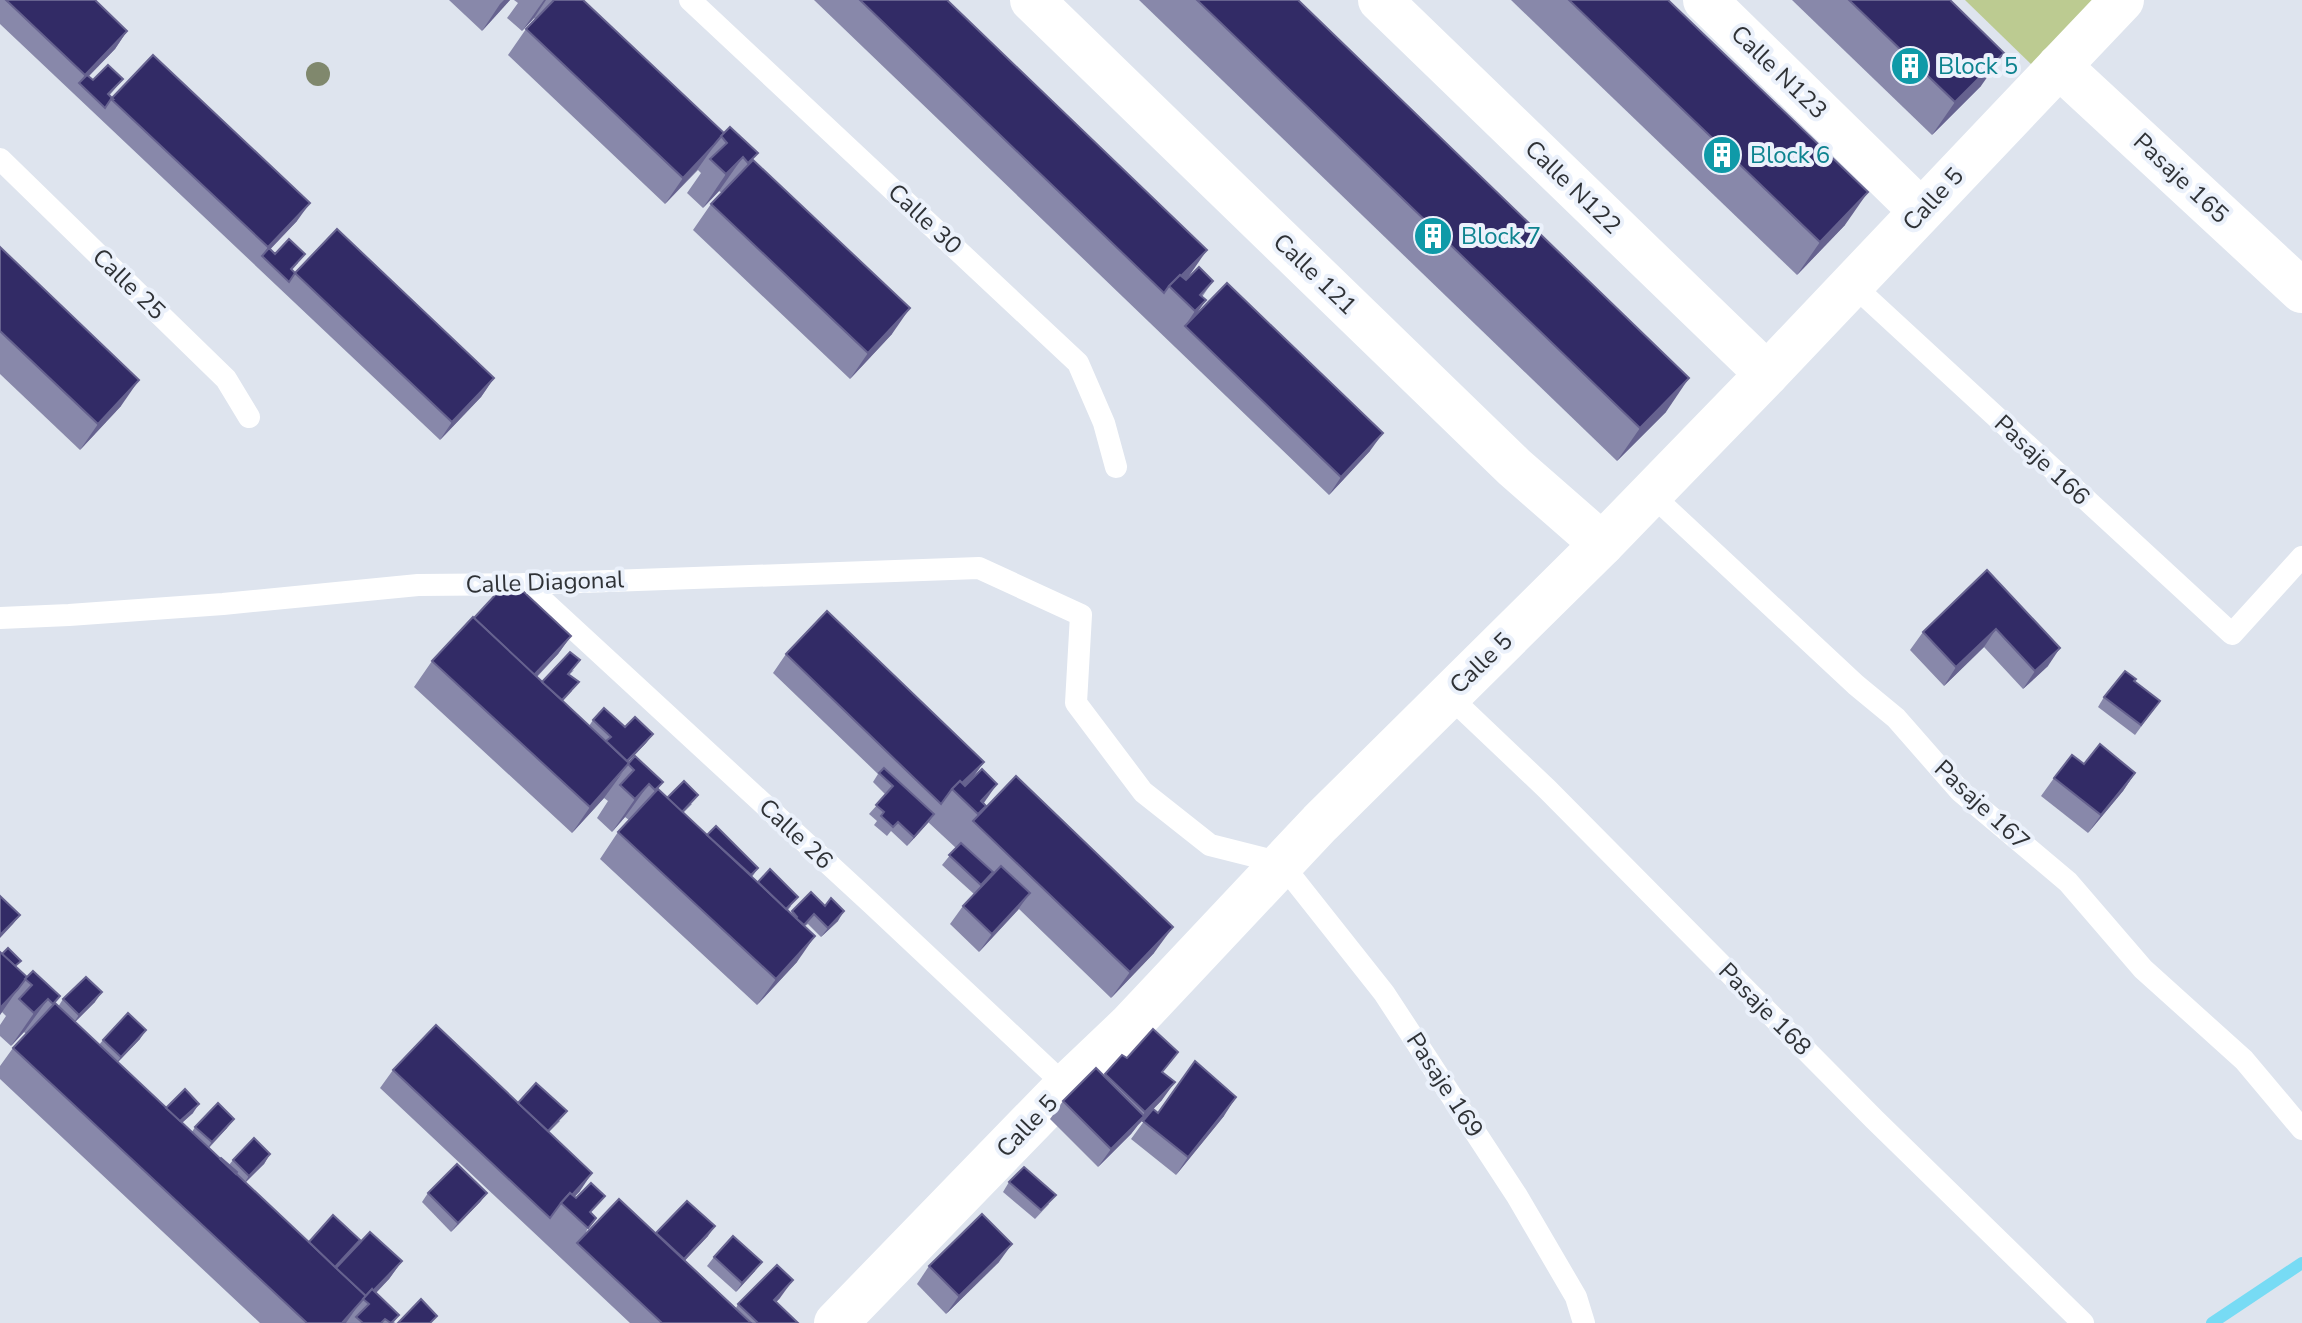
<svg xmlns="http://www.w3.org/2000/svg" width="2302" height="1323" font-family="'Nunito Sans',sans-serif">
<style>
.green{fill:#bccb91}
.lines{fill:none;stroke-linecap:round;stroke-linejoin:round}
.stream{stroke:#77dbf4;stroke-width:12}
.lane{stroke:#fff;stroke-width:22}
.street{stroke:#fff;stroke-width:44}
.tree{fill:#80886d}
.wall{fill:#88a}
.shaded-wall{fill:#66628f}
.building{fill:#322b66;stroke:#66628f;stroke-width:2}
.labels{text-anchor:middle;stroke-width:8;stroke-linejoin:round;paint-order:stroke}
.culture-label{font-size:24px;fill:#0d838f;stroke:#ebf1fb;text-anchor:start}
.street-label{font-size:24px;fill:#2f3236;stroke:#ebf1fb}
</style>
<rect width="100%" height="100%" fill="#dee4ee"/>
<!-- green -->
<polygon class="green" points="1965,0 2103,0 2036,69"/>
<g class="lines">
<!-- stream -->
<polyline class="stream" points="2212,1323 2302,1263"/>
<!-- lane -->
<g class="lane">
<polyline points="690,0 1078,363 1104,423 1116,467"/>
<polyline points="0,159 226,379 249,417"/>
<polyline points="1852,284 2232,634 2302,557"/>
<polyline points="1650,493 1856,685 1896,718 1960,791 2068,882 2143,969 2244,1060 2302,1129"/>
<polyline points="525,584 872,904 1066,1086"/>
<polyline points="0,618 69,615 223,604 418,585 525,584 979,568 1081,615 1076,703 1143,792 1210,845 1281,863 1384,993 1517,1196 1576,1297 1584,1323"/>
<polyline points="1448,695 1547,789 1875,1120 2083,1323"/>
</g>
<!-- street -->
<g class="street">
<polyline points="1032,0 1514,467 1602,544"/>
<polyline points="1380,0 1767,374"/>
<polyline points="1705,0 1921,211"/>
<polyline points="2059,66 2302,291"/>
<polyline points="836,1323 1066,1086 1129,1026 1320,823 1602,544 1767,374 2122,0"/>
</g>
</g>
<!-- trees -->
<circle class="tree" cx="318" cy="74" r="12"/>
<!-- wall -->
<g class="wall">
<polygon points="0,0 95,0 127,31 115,49 89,76 93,80 123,79 109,96 297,221 270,249 275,254 298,263 292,270 295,273 494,378 481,397 440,440 0,24"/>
<polygon points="449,0 510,0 482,31"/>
<polygon points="514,0 583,0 753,160 892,334 850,379 693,230 711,204 722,193 719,191 703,208 687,193 701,173 698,170 665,204 508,55 526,29 536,20 534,18 522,31 507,18 518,3"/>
<polygon points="814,0 947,0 1189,276 1213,281 1202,297 1196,314 1370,451 1329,495"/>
<polygon points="1139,0 1298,0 1666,412 1617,461"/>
<polygon points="1511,0 1668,0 1845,225 1797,275"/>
<polygon points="1792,0 1950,0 1981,86 1932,135"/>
<polygon points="0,247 121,406 80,450 0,374"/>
<polygon points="1987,570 2048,666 2023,689 1984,647 1944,686 1910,650 1923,632"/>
<polygon points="571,636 558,654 537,677 542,682 574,670 569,675 572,691 563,701 589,726 593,720 653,734 646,743 628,762 663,782 658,789 667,798 692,804 683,813 707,835 758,868 752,877 791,906 788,910 791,913 811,892 838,921 821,937 808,924 805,926 797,962 757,1005 600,859 618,832 629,820 625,817 612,832 597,818 608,801 604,798 572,833 414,687 432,661"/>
<polygon points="786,654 984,762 971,780 986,806 981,813 1154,953 1111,998 1019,909 979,952 950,924 963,906 974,894 942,865 956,848 928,822 907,846 891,831 887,836 874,825 877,821 869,814 886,795 873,782 878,774 773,673"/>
<polygon points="2134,681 2160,701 2135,735 2098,707 2104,697"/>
<polygon points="2084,764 2135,773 2123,791 2088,833 2041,796 2054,778"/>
<polygon points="16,967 58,1007 63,999 95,1002 75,1022 99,1045 103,1040 140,1039 118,1062 166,1108 193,1113 182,1123 192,1132 195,1127 227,1128 209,1148 220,1159 229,1165 233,1160 270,1154 264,1164 245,1182 309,1242 360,1240 354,1249 402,1261 389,1279 376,1293 399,1315 394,1322 395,1323 260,1323 0,1079 0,1066 13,1048 26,1034 24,1032 11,1046 0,1036 0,1025 6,1016 2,1012 0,1015"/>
<polygon points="1122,1055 1127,1058 1164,1073 1162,1100 1153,1109 1158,1113 1224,1116 1176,1175 1131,1139 1150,1113 1138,1125 1131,1134 1098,1167 1050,1119 1063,1101 1104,1076"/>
<polygon points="393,1070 518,1103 560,1121 549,1132 580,1191 574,1197 593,1214 585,1235 656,1233 708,1236 685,1260 736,1308 738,1304 780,1298 776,1302 798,1323 630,1323 380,1088"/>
<polygon points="1009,1182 1049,1204 1035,1219 1003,1192"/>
<polygon points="428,1193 487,1193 480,1202 451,1232 422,1202"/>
<polygon points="714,1257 755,1271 736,1292 707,1266"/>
<polygon points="999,1262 946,1314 917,1284 929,1266"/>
</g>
<!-- shaded-wall -->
<g class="shaded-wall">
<polygon points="504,0 510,0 482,31 500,4"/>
<polygon points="544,0 546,0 534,18 522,31"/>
<polygon points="127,31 115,49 80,85 79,83 85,75"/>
<polygon points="2004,53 1981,86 1932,135 1955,102"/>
<polygon points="714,146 697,170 665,204 683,178"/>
<polygon points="743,157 719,191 703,208 726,174"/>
<polygon points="1868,192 1845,225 1797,275 1820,242"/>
<polygon points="310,203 297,221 263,257 262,256 268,247"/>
<polygon points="1207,250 1189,276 1174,291 1170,287"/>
<polygon points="1206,300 1187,328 1185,326 1195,311"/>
<polygon points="910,308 892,334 850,379 868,353"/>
<polygon points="494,378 481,397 440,440 452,422"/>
<polygon points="1689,378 1666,412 1617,461 1640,428"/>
<polygon points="139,380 121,406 80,450 98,424"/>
<polygon points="1383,433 1370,451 1329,495 1341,477"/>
<polygon points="1996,629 1984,647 1944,686 1956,667"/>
<polygon points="571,636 558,654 519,695 532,677"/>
<polygon points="2060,648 2048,666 2023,689 2035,671"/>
<polygon points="653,734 646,743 611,780 617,770"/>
<polygon points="984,762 971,780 957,794 954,791"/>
<polygon points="623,772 604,798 572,833 590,807"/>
<polygon points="2135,773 2123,791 2088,833 2101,815"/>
<polygon points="649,784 625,817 612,832 635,799"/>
<polygon points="997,784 977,813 981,801"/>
<polygon points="934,814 928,823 907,846 914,837"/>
<polygon points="1030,893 1017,911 979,952 992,934"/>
<polygon points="844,911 838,921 821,937 828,928"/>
<polygon points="20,915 13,924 0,938 0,935"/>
<polygon points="1173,927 1154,953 1111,998 1130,972"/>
<polygon points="815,936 797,962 757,1005 776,979"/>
<polygon points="18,989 2,1012 0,1015 0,1008"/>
<polygon points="102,992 95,1002 73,1024 79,1015"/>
<polygon points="48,999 24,1032 11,1046 34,1013"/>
<polygon points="146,1030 140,1039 114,1066 121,1057"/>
<polygon points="1175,1082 1162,1100 1138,1125 1131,1134 1098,1167 1111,1149 1139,1121 1145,1112"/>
<polygon points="1236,1097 1224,1116 1176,1175 1188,1157"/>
<polygon points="199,1104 193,1113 168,1135 175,1126"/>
<polygon points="234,1119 227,1128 205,1151 212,1142"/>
<polygon points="270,1154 264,1164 243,1185 249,1176"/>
<polygon points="592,1173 580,1191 565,1207 563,1204"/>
<polygon points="487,1193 480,1202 451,1232 458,1223"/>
<polygon points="715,1226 708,1236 676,1270 682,1261"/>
<polygon points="1012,1244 999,1262 946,1314 959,1296"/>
<polygon points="402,1261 389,1279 367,1302 365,1300"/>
<polygon points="762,1262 755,1271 736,1292 742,1283"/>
<polygon points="793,1280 780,1298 761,1318 774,1300"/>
<polygon points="359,1304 346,1323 342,1323"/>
</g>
<!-- building -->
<g class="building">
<polygon points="6,0 95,0 127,31 85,75"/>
<polygon points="554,0 583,0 724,133 714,145 683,178 526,29"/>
<polygon points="860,0 947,0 1207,250 1181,276 1180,275 1169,286 1164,293"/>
<polygon points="1197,0 1298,0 1689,378 1640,428"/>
<polygon points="1569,0 1668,0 1868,192 1820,242"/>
<polygon points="1849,0 1950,0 2004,53 1955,102"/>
<polygon points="153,55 310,203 268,247 111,99"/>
<polygon points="108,65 123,79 108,94 113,99 111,99 105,108 79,83 87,75 93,80"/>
<polygon points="730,127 758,153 748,163 743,157 726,174 710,159 727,143 721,136"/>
<polygon points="753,160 910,308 868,353 711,204"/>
<polygon points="337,229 494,378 452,422 295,273"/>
<polygon points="289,239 305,254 291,269 296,274 295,273 289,282 262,256 269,248 275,254"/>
<polygon points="0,247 139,380 98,424 0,331"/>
<polygon points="1199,267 1213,281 1200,295 1206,300 1195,311 1169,286 1180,275 1186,280"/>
<polygon points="1227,283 1383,433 1341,477 1185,326"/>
<polygon points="1987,570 2060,648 2035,671 1996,629 1956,667 1923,632"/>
<polygon points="510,579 571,636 534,675 474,618"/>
<polygon points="827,611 984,762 962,783 960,781 952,789 941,804 786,654"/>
<polygon points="473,617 629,763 590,807 432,661"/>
<polygon points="570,652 580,660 568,674 579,682 562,700 542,682"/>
<polygon points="2125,671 2136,679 2134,681 2160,701 2141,725 2104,697"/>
<polygon points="604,708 625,727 635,717 653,734 627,761 606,741 611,737 593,720"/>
<polygon points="2100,744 2135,773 2101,815 2054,778 2072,755 2084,764"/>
<polygon points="635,756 663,782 655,790 649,784 635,799 620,785 634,770 628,764"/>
<polygon points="884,768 934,814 914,837 898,822 893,827 881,816 884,812 876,805 893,786 879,773"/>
<polygon points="982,769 997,784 981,801 986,806 978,814 952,789 960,781 965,786"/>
<polygon points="1016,776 1173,927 1130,972 973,821"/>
<polygon points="684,781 698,795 682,812 667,798"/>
<polygon points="658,789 815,936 776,979 618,832"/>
<polygon points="716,826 758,868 751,875 707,835"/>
<polygon points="961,843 993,872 981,885 949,855"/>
<polygon points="1001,866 1030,893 992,934 963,906"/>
<polygon points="770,869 798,897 786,909 758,882"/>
<polygon points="811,892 825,906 831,898 844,911 828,928 814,914 804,925 796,918 797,917 792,911"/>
<polygon points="0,896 20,915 0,935"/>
<polygon points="8,948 21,961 15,966 2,954"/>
<polygon points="0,952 27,977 18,989 0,1008"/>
<polygon points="33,971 60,996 53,1004 48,999 34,1013 19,999 32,985 25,979"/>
<polygon points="86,977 102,992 79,1015 63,999"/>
<polygon points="55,1003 366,1296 342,1323 307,1323 13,1048"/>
<polygon points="128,1013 146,1030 121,1057 103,1040"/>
<polygon points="436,1025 592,1173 572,1195 570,1193 561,1203 550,1218 393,1070"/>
<polygon points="1153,1029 1178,1052 1162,1072 1175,1082 1145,1112 1105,1074 1122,1055 1127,1058"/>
<polygon points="1195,1061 1236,1097 1188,1157 1143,1121 1153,1109 1158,1113"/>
<polygon points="1096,1068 1144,1116 1111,1149 1063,1101"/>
<polygon points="536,1083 567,1111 548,1131 518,1103"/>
<polygon points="185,1089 199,1104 180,1121 166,1108"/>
<polygon points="218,1103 234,1119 212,1142 195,1127"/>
<polygon points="254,1138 270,1154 249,1176 233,1160"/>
<polygon points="221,1158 237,1172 236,1174 220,1159"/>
<polygon points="457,1164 487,1193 458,1223 428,1193"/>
<polygon points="1024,1167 1056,1195 1041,1210 1009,1182"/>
<polygon points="591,1183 605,1196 590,1212 596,1218 588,1228 561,1203 570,1193 576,1198"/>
<polygon points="619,1199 751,1323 662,1323 577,1243"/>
<polygon points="687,1201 715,1226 684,1259 656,1233"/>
<polygon points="982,1214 1012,1244 959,1296 929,1266"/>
<polygon points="333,1215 360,1240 335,1267 309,1242"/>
<polygon points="370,1232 402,1261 373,1291 372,1289 366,1296 336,1268"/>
<polygon points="733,1236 762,1262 742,1283 714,1257"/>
<polygon points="777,1265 793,1280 774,1300 798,1323 758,1323 738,1304"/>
<polygon points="372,1289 399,1315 391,1323 385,1319 381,1323 363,1323 356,1317 369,1304 363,1299"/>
<polygon points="421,1299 437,1316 430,1323 398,1323"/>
</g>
<!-- icons -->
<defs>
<g id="building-disc" transform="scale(2)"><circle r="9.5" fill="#0f9aa8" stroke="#ebf1fb"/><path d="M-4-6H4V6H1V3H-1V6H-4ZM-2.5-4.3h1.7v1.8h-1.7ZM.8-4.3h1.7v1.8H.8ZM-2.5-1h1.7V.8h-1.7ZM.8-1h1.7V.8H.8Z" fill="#fff"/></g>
</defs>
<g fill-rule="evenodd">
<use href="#building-disc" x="1910" y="66"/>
<use href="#building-disc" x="1722" y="155"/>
<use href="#building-disc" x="1433" y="236"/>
</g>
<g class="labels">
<!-- culture labels -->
<g class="culture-label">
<text x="1938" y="74">Block 5</text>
<text x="1750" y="163">Block 6</text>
<text x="1461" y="244">Block 7</text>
</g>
<!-- street labels -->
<g class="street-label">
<text transform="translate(1779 72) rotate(44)" y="8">Calle N123</text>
<text transform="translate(2181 178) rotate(43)" y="8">Pasaje 165</text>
<text transform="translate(1573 187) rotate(44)" y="8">Calle N122</text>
<text transform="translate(1933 199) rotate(-47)" y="8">Calle 5</text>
<text transform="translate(925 219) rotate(43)" y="8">Calle 30</text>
<text transform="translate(1315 274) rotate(44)" y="8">Calle 121</text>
<text transform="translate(129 284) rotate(44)" y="8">Calle 25</text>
<text transform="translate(2042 460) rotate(43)" y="8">Pasaje 166</text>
<text transform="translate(545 582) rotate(-2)" y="8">Calle Diagonal</text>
<text transform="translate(1481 663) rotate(-44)" y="8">Calle 5</text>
<text transform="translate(1982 805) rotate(43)" y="8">Pasaje 167</text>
<text transform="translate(796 834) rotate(43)" y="8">Calle 26</text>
<text transform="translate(1765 1009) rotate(45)" y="8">Pasaje 168</text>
<text transform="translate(1445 1085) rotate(57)" y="8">Pasaje 169</text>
<text transform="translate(1027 1126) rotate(-46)" y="8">Calle 5</text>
</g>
</g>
</svg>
